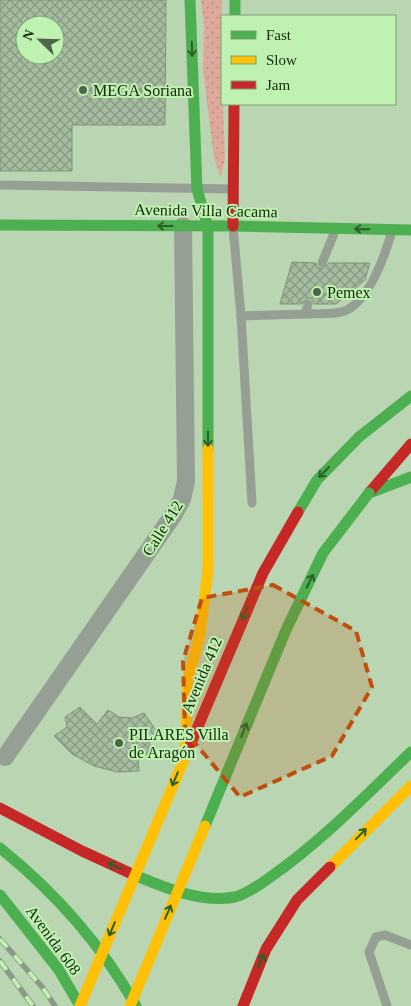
<svg xmlns="http://www.w3.org/2000/svg" width="411" height="1006" font-family="Georgia,serif">
<style>
.park{fill:url(#park-dots)}
.building{fill:url(#building-cross-hatch);stroke:#80957a;fill-rule:evenodd}
.lines{fill:none;stroke-linecap:round;stroke-linejoin:round}
.lane{stroke:#959f93;stroke-width:9}
.street{stroke:#959f93;stroke-width:18}
.fast{stroke:#4caf50;stroke-width:11}
.slow{stroke:#ffc107;stroke-width:11}
.jam{stroke:#c62828;stroke-width:11}
.rail-casing{stroke:#8b9987;stroke-width:5.5}
.rail{stroke:#bff1b0;stroke-width:4;stroke-dasharray:11;stroke-linecap:butt}
.fast-bridge{stroke:#4caf50;stroke-width:11}
.slow-bridge{stroke:#ffc107;stroke-width:11}
.jam-bridge{stroke:#c62828;stroke-width:11}
.oneway{stroke:#2c5f2a}
.marked{fill:#be4f0d;fill-opacity:0.2;stroke:#be4f0d;stroke-width:4;stroke-dasharray:10 6;stroke-linejoin:round}
.poi-dot{fill:#4f6549;stroke:#bff1b0;stroke-width:2}
.labels{text-anchor:middle;stroke-width:4;stroke-linejoin:round;paint-order:stroke}
.poi-label{font-size:16px;fill:#162910;stroke:#bff1b0;text-anchor:start}
.street-label{font-size:16px;fill:#162910;stroke:#bff1b0}
</style>
<defs>
<pattern id="park-dots" width="8" height="8" patternUnits="userSpaceOnUse" patternTransform="scale(1.25)"><rect width="8" height="8" fill="#dda99c"/><path d="M2 2h.1M6 6h.1" fill="none" stroke="#bd9185" stroke-width="1.8" stroke-linecap="round"/></pattern>
<pattern id="building-cross-hatch" width="8" height="8" patternUnits="userSpaceOnUse" patternTransform="scale(1.25)"><rect width="8" height="8" fill="#a6bca0"/><path d="M0 0l8 8M0 8l8-8" fill="none" stroke="#869981"/></pattern>
</defs>
<rect width="100%" height="100%" fill="#bad5b2"/>
<!-- park -->
<polygon class="park" points="201,0 222,0 221,54 225,158 221,178 214,158 203,69 204,26"/>
<!-- building -->
<g class="building">
<path d="M0,0H166L165,125H72V171H0ZM25,25H55V55H25Z"/>
<polygon points="292,262 316,263 317,267 322,269 329,263 370,263 365,280 336,304 314,304 312,299 307,298 302,304 280,304"/>
<polygon points="80,707 97,724 108,710 119,717 132,718 144,713 160,736 149,741 152,753 138,757 139,771 117,772 94,766 72,754 54,736 67,727 65,717"/>
</g>
<g class="lines">
<!-- lane -->
<g class="lane">
<polyline points="0,185 231,189"/>
<polyline points="233,227 241,316 305,314 308,304"/>
<polyline points="322,263 335,231"/>
<path d="M305,314C317,313 334,315 345,311C370,300 385,255 392,231"/>
<polyline points="241,316 252,503"/>
<polyline points="387,1006 369,952 376,937 385,935 411,945"/>
</g>
<!-- street -->
<polyline class="street" points="5,757 174,514 182,499 186,481 183,226"/>
<!-- fast -->
<g class="fast">
<polyline points="190,0 197,189 208,227"/>
<polyline points="235,0 235,16"/>
<polyline points="0,225 233,226 411,230"/>
<polyline points="208,227 208,449"/>
<polyline points="359,437 411,396"/>
<polyline points="369,493 411,477"/>
<path d="M0,848C56,893 101,944 136,1006"/>
<path d="M132,874C163,887 202,904 235,897C247,894 259,885 269,878C321,842 365,796 411,752"/>
<polyline points="0,895 59,970 80,1006"/>
</g>
<!-- slow -->
<g class="slow">
<polyline points="185,753 188,680 200,634 208,570 208,449"/>
<polyline points="330,867 411,786"/>
</g>
<!-- jam -->
<g class="jam">
<polyline points="233,226 234,104"/>
<polyline points="369,493 411,444"/>
<polyline points="0,808 82,851 132,874"/>
<polyline points="243,1006 266,949 297,900 330,867"/>
</g>
<!-- rail casing -->
<g class="rail-casing">
<g id="rail">
<polyline points="0,939 43,988 55,1006"/>
<polyline points="0,961 33,1006"/>
</g>
</g>
<!-- rail -->
<use href="#rail" class="rail"/>
<!-- fast-bridge -->
<g class="fast-bridge">
<polyline points="298,512 317,480 359,437"/>
<polyline points="205,826 286,630 323,553 369,493"/>
</g>
<!-- slow-bridge -->
<g class="slow-bridge">
<polyline points="80,1006 191,743"/>
<polyline points="130,1006 205,826"/>
</g>
<!-- jam-bridge -->
<polyline class="jam-bridge" points="191,743 263,573 298,512"/>
</g>
<!-- one-way arrows -->
<defs><path id="oneway-shaft" d="M-6 0H5M1.5-3L5.5 0L1.5 3" fill="none" stroke-width="1.6" stroke-linecap="round" stroke-linejoin="round" transform="scale(1.25)"/></defs>
<g class="oneway">
<use href="#oneway-shaft" transform="translate(192 49) rotate(88)"/>
<use href="#oneway-shaft" transform="translate(165 226) rotate(-180)"/>
<use href="#oneway-shaft" transform="translate(362 229) rotate(-179)"/>
<use href="#oneway-shaft" transform="translate(208 439) rotate(90)"/>
<use href="#oneway-shaft" transform="translate(324 472) rotate(135)"/>
<use href="#oneway-shaft" transform="translate(310 581) rotate(-64)"/>
<use href="#oneway-shaft" transform="translate(245 613) rotate(113)"/>
<use href="#oneway-shaft" transform="translate(244 730) rotate(-68)"/>
<use href="#oneway-shaft" transform="translate(175 779) rotate(113)"/>
<use href="#oneway-shaft" transform="translate(361 834) rotate(-46)"/>
<use href="#oneway-shaft" transform="translate(115 866) rotate(-156)"/>
<use href="#oneway-shaft" transform="translate(168 912) rotate(-67)"/>
<use href="#oneway-shaft" transform="translate(112 929) rotate(113)"/>
<use href="#oneway-shaft" transform="translate(261 961) rotate(-67)"/>
</g>
<!-- marked area -->
<path class="marked" d="M273,585L356,631L372,687L332,756L240,797L185,731L183,661L202,598Z"/>
<!-- markers -->
<g class="poi-dot">
<circle cx="83" cy="90" r="5"/>
<circle cx="317" cy="292" r="5"/>
<circle cx="119" cy="743" r="5"/>
</g>
<g class="labels">
<!-- poi labels -->
<g class="poi-label">
<text x="93" y="96">MEGA Soriana</text>
<text x="327" y="298">Pemex</text>
<text x="129" y="740">PILARES Villa<tspan x="129" dy="18">de Aragón</tspan></text>
</g>
<!-- street labels -->
<g class="street-label">
<text transform="translate(206 210) rotate(1)" y="6">Avenida Villa Cacama</text>
<text transform="translate(162 528) rotate(-58)" y="6">Calle 412</text>
<text transform="translate(201 675) rotate(-67)" y="6">Avenida 412</text>
<text transform="translate(54 940) rotate(54)" y="6">Avenida 608</text>
</g>
</g>
<!-- legend -->
<rect x="221" y="15" width="175" height="90" fill="#bff1b0" stroke="#7ba170"/>
<rect x="231" y="31" width="25" height="8" fill="#4caf50" stroke="#7ba170"/>
<text x="266" y="40" font-size="15" fill="#162910">Fast</text>
<rect x="231" y="56" width="25" height="8" fill="#ffc107" stroke="#7ba170"/>
<text x="266" y="65" font-size="15" fill="#162910">Slow</text>
<rect x="231" y="81" width="25" height="8" fill="#c62828" stroke="#7ba170"/>
<text x="266" y="90" font-size="15" fill="#162910">Jam</text>
<!-- north arrow -->
<g transform="translate(40 40) rotate(293)"><circle r="24" fill="#bff1b0" stroke="#7ba170"/>
<path d="M0-4L9 19L0 12L-9 19Z" fill="#4f6549"/>
<text y="-8" font-size="14" font-weight="bold" text-anchor="middle" fill="#162910">N</text>
</g>
</svg>
